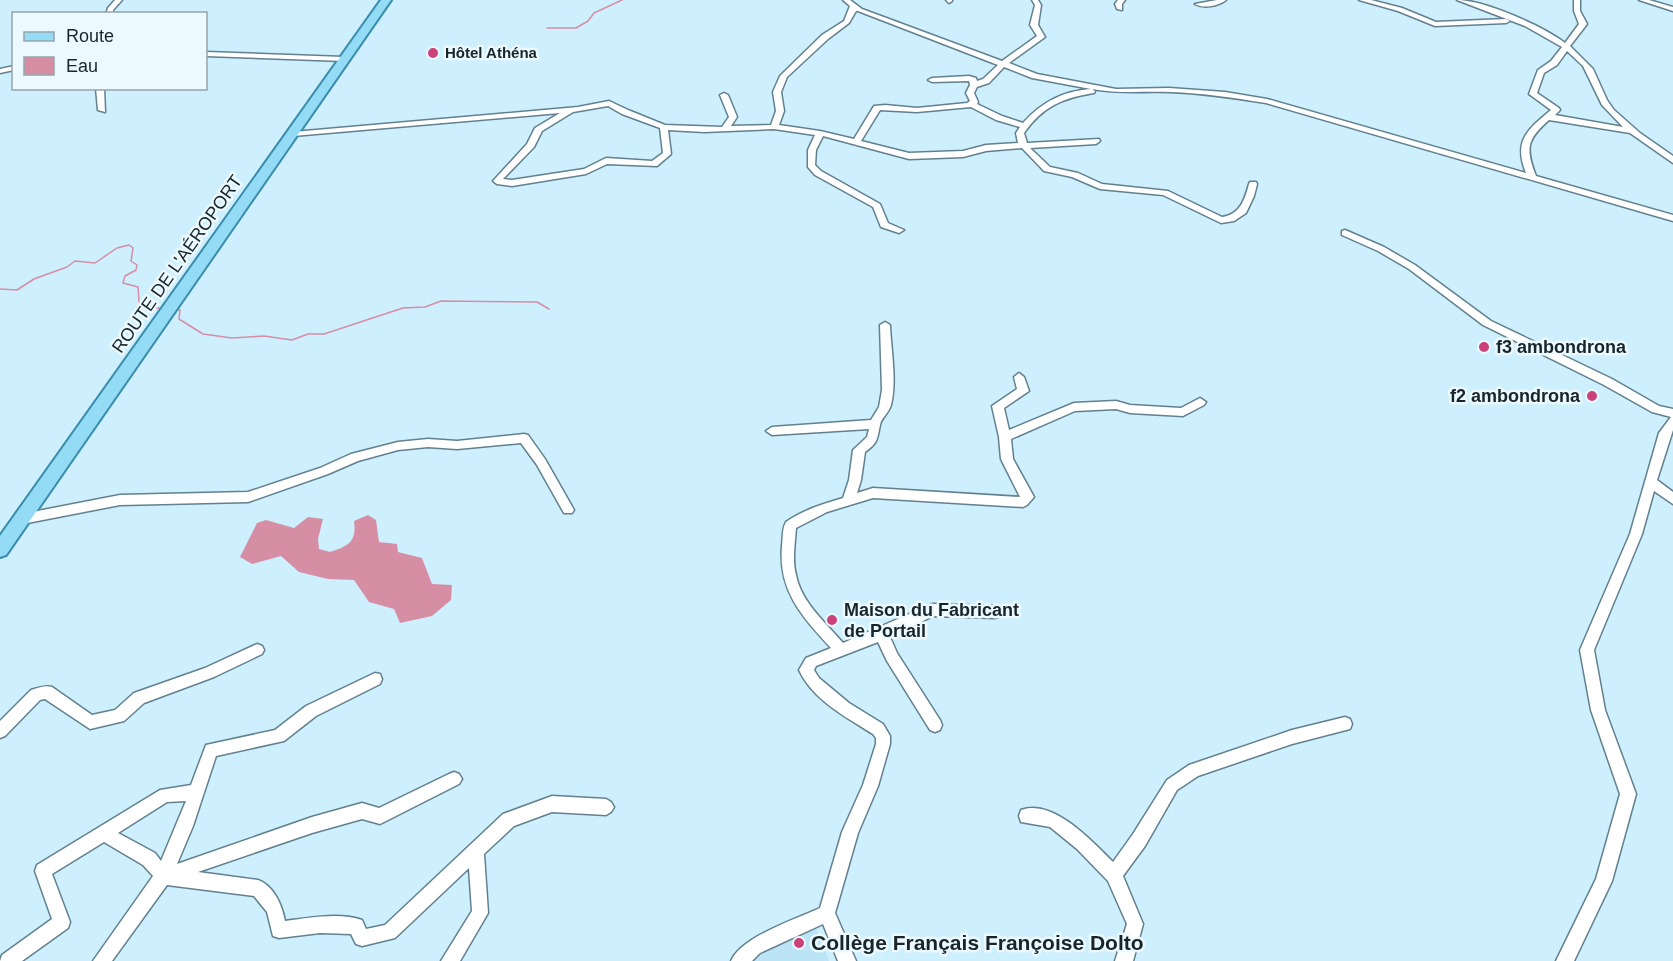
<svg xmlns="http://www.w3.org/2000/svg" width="1673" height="961" font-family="Arial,sans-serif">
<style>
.built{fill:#bbe5f7}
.water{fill:#d68ea5}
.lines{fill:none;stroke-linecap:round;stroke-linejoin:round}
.stream{stroke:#d68ea5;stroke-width:1.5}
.minor-casing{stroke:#62808e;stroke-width:3}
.major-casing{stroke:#3a8cab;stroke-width:4}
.minor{fill:#fff;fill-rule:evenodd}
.major{fill:#94dcf6;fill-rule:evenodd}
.poi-dot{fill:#cb4179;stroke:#ecf9ff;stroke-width:2}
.labels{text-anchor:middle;stroke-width:5;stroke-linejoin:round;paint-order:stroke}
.far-poi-label{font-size:15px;font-weight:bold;fill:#18252a;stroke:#ecf9ff;text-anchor:start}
.street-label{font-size:18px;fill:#18252a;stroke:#ecf9ff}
.poi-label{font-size:18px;font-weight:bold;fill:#18252a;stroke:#ecf9ff;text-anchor:start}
.near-poi-label{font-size:21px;font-weight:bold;fill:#18252a;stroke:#ecf9ff;text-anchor:start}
</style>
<rect width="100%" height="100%" fill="#ceeffe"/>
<!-- built -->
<polygon class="built" points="815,926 829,961 738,961"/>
<!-- water -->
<path class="water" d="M368,515L376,520L379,542L397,544L398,552L422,558L432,584L452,585L451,600L432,616L400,623L394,609L369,602L354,580L328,579L299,572L281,556L252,564L240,557L257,523L266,520L294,528L308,517L323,519L318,539L319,549L330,552C348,546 357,542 354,521Z"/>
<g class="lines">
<!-- stream -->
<g class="stream">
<polyline points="547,28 576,28 588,21 594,13 622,0"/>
<polyline points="0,289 17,290 34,279 67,267 75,261 95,263 117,248 129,245 133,248 131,261 137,265 136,270 125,276 123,283 138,287 139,302 145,306 164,309"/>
<polyline points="173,309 180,310 179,319 203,334 232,338 264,336 292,340 308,334 324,334 403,308 425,307 441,301 537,302 549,309"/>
</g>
<!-- minor casing -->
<g class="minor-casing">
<g id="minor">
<polygon points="115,0 122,0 113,10 113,14 106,14 108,8"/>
<path d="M843,0H850L862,9L1002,61L1037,36L1030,25L1035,5L1032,0H1038L1041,5L1038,25L1045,37L1009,63L1037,74L1116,89L1169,88L1225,92L1267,99L1526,173C1513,141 1527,130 1551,110L1529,94L1538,70L1551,61L1562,47L1525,26L1457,0C1484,0 1543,26 1565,43L1579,24L1574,11V0H1580V11L1587,24L1570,46L1593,69L1607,100L1614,110L1640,133L1673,156V163L1630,133L1549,120C1527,139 1525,148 1536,176L1673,215V221L1266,103C1234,98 1202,93 1170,92C1142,91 1119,94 1092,89L1095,91L1094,93C1063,98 1043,106 1024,133L1027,143L1099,139L1100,141L1096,144L1030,148L1050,167L1078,173L1102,184L1168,191L1222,217C1240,215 1245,199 1249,184L1250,182H1256L1257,184L1254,196L1246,213L1234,221L1221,223L1163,195L1100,189L1072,177L1044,171L1022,148L986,151L963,157L909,159L823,136L816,150L815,165L821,171L880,204L888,223L904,230L899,233L881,227L873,207L815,175L808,167V150L815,135L774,129L704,132L668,130L671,154L657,166L607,164L586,174L512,186L497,184L493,181L527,144L535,128L560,113L293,136L289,134L293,132L578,107L609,101L628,110L665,125L722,127L729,117L720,95L724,93L728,95L737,117L731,126L771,125L776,111L773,92L780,76L822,35L844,21L850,6ZM856,11H858L998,65L983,79L977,81L976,78L969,76L932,78L928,80L932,82L969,81L970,85L966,93L970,101L967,103L917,108L885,105L874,106L854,139L820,131L779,125L784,111L781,92L787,77L828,39L849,23ZM1567,51L1583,66L1602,105L1623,127L1555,115L1560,110L1559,108L1537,93L1544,73L1557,65ZM1004,67L1032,78L1091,89C1063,91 1042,102 1023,123L1002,116L977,104L978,102L974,93L977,87L989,83ZM608,106L622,114L660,128L663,153L652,161L606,158L584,169L512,180L503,179L534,147L542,131L573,112ZM971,107L996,120L1020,127L1016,133L1018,143L986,145L963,151L909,153L861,141L880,110L917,112Z"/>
<polygon points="946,0 952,0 952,1 949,3"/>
<polygon points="1118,0 1125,0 1122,4 1122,10 1117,9 1115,4"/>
<path d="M1217,0H1226C1218,6 1204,9 1195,4Z"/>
<polygon points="1359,0 1371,0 1402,8 1436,22 1506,19 1510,21 1506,23 1435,26 1398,11"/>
<polygon points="1639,0 1649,0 1673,7 1673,11"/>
<polygon points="206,52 344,57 348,59 344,61 206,56"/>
<polygon points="14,66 14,70 0,73 0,69"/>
<polygon points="96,88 104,88 105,112 98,110"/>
<polygon points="1345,230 1384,247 1415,265 1491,321 1612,379 1659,406 1673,409 1673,430 1657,480 1673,492 1673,504 1654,491 1642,534 1594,650 1605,710 1636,794 1612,881 1574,961 1556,961 1596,879 1620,794 1591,710 1580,650 1630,534 1659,433 1671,417 1652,412 1604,385 1483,325 1409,269 1378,251 1342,235 1342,231"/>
<path d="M885,322L890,325C891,351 897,380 891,405C889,413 881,418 880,425C877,439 878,443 865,452L861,480L857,493L873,488L1020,497L1001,459L999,437L992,406L1017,389L1014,377L1019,373L1024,377L1029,391L1004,408L1009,430L1074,403L1116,401L1130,405L1181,408L1200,398L1206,402L1204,405L1183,416L1130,413L1116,409L1075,411L1011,439L1013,459L1034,497L1027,505L1023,507L873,498L827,512L796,528C795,544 792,560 796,575C801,602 826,623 843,643L932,604L995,606L1000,608L1002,612L1000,616L995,618L933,616L890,637L897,653L940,720L942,725L940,730L935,732L930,730L887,661L878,642L816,666L814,670L819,678L849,703L883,724L890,736V744L878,786L858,833L835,913L856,961H838L823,924L760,953L752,961H731C741,937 796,919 820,908L842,832L863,785L876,744V738L873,734C846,717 813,700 799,670L806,658L831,648C802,616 778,591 782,546C783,538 782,529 786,522C803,510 823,504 843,498L849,480L853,450L867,437L869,429L772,435L766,431L772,427L871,420L879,407L882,390L880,325Z"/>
<polygon points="524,434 528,435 545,459 574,510 572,513 564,513 537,465 521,443 457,449 428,447 398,450 358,461 328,474 248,502 120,505 22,524 18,522 16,519 18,516 22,514 120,495 248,492 320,468 351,454 398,442 428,439 457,441"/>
<path d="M257,644L262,646L264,650L262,654L214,677L144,703L124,721L90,729L45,699L40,700L5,736L0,738V721L31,690C38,688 45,685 52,687L92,715L115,710L134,693L205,668Z"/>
<path d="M375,673L380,674L382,679L380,684L316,716L284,741L216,756L193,826L177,864L312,817L362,803L379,808L449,774L454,772L459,774L462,779L459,784L380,824L362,819L312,833L198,872L258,880C274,886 282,905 285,921C307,918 341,912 362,920L366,929L385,925L503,814L552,796L606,799L611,802L614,807L611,812L606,815L552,812L514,826L484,854L488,913L460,961H441L472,911L469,868L395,938L362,946L356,944L351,934L320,933L279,938L273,936L267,912L254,896L167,885L112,961H93L153,876L143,865L104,842L52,874L70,922L68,928L22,961H0L2,955L52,919L35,871L37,865L160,790L191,785L206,745L275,730L306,706ZM186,801L161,861L155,853L118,833L167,802Z"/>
<path d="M1345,717L1350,719L1352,724L1350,729L1292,744L1198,776L1177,790L1145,846L1123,876L1143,924L1133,961H1115L1127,924L1108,881L1077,849L1050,827L1021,822L1019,816L1021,810C1053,798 1093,842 1113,862L1133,834L1167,780L1189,765L1292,730Z"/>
</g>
</g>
<!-- major casing -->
<g class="major-casing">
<polygon id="major" points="381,0 391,0 6,555 0,557 0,536"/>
</g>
<!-- minor -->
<use href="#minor" class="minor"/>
<!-- major -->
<use href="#major" class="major"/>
</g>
<!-- markers -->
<g class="poi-dot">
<circle cx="433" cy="53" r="6"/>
<circle cx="1484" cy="347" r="6"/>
<circle cx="1592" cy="396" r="6"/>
<circle cx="832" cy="620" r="6"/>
<circle cx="799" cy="943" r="6"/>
</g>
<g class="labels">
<!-- far-poi labels -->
<g class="far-poi-label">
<text x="445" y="58">Hôtel Athéna</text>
</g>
<!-- street labels -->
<g class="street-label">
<text transform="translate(177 264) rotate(-55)" y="6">ROUTE DE L'AÉROPORT</text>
</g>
<!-- poi labels -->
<g class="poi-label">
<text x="1496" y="353">f3 ambondrona</text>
<text x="1580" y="402" text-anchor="end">f2 ambondrona</text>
<text x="844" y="616">Maison du Fabricant<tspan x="844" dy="21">de Portail</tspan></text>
</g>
<!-- near-poi labels -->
<g class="near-poi-label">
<text x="811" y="950">Collège Français Françoise Dolto</text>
</g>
</g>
<!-- legend -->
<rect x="12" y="12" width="195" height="78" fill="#ecf9ff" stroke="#97a4aa" stroke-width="1.5"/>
<rect x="24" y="32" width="30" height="9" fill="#94dcf6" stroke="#97a4aa" stroke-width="1.5"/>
<text x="66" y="42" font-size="18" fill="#18252a">Route</text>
<rect x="24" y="57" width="30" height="18" fill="#d68ea5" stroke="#97a4aa" stroke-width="1.5"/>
<text x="66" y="72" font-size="18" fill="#18252a">Eau</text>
</svg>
